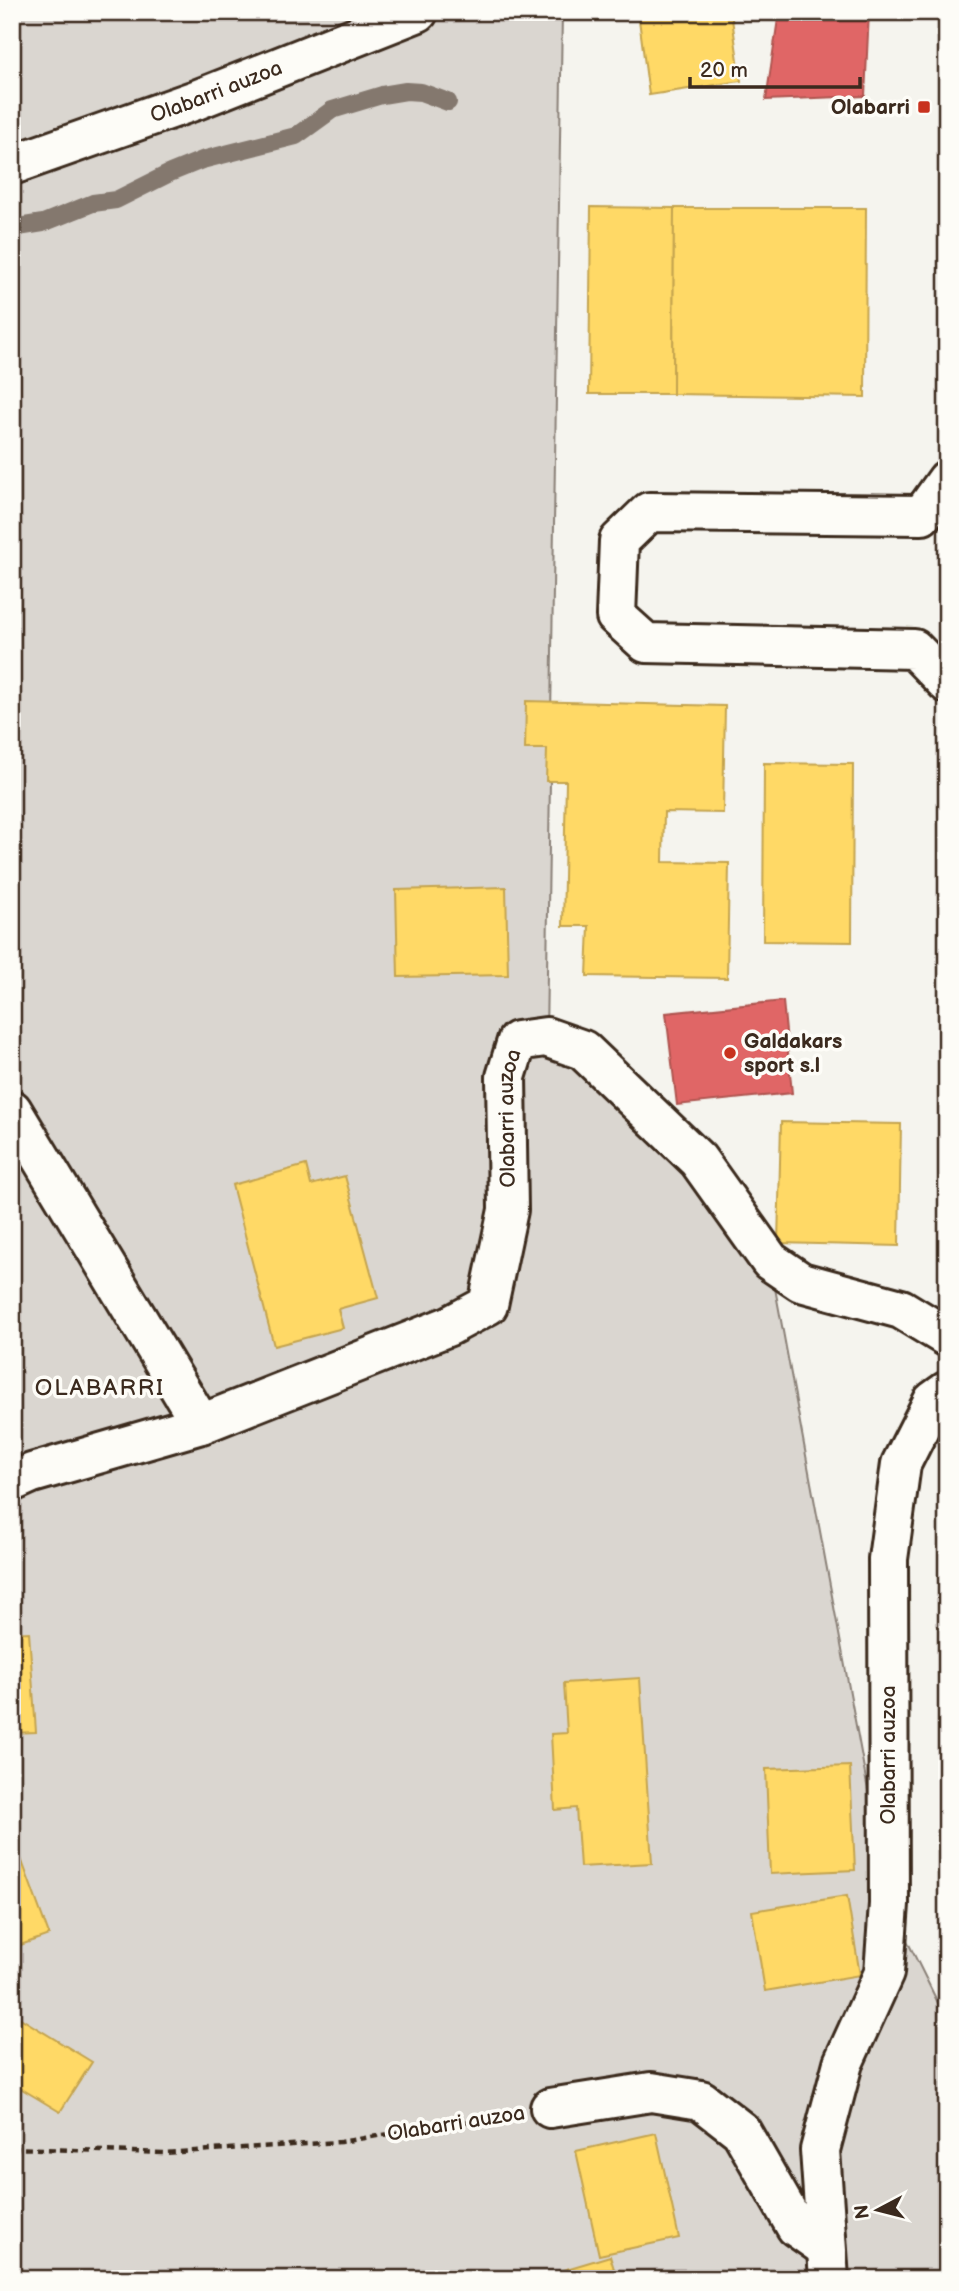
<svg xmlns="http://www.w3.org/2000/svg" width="959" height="2291" font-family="'Balsamiq Sans',sans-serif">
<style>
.green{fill:#dad6d0;stroke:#8a8077;stroke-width:2}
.homes{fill:#ffd966;stroke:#c4a450;stroke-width:2}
.shops{fill:#e06666;stroke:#ae5450;stroke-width:2}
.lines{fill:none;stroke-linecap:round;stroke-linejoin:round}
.stream{stroke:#84786e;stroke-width:18}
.minor-casing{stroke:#3b2a1e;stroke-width:44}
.path{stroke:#3b2a1e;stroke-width:4.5;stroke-dasharray:7 5;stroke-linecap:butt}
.minor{stroke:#fdfcf7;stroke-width:38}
.poi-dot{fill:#c8321e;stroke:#fdfcf7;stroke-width:2.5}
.labels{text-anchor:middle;stroke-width:7;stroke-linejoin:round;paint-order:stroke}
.street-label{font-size:21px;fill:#3b2a1e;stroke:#fdfcf7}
.poi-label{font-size:21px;font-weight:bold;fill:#3b2a1e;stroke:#fdfcf7;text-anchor:end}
.neighbourhood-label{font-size:23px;letter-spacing:2px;fill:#3b2a1e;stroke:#fdfcf7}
</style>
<rect width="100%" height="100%" fill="#f5f4ee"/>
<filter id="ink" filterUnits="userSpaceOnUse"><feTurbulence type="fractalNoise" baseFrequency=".0143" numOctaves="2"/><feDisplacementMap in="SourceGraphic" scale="14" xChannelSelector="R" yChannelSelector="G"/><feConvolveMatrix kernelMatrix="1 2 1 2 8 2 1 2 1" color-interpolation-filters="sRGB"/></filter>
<g filter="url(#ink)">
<!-- green -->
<polygon class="green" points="12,12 562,12 546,1037 770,1261 889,1904 947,2021 947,2279 12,2279"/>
<!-- homes -->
<g class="homes">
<polygon points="638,12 731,12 741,81 649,95"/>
<polygon points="591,207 674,208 673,394 589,394"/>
<polygon points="674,208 866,208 865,397 673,394"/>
<polygon points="526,701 725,706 723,813 664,812 663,862 729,863 727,978 587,976 589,926 563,926 566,781 546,781 547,749 525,749"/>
<polygon points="764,763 853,764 852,942 763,941"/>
<polygon points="506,887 508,975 398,977 396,890"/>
<polygon points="781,1122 901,1124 899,1246 778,1243"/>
<polygon points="306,1165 311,1185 345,1176 378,1298 338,1309 343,1328 274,1346 232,1185"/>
<polygon points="29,1632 36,1732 12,1733 12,1633"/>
<polygon points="640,1678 652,1863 580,1867 576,1808 555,1810 551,1734 567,1733 564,1683"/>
<polygon points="850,1766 855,1870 770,1874 766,1769"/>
<polygon points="12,1834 49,1935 12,1948"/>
<polygon points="847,1896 860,1975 765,1991 752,1911"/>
<polygon points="12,2013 92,2062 60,2112 12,2083"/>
<polygon points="656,2133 679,2238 599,2255 576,2151"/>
<polygon points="610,2256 617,2279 533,2279"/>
</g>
<!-- shops -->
<g class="shops">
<polygon points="779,12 869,12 865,96 766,100"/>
<polygon points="783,1001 792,1093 677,1105 666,1013"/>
</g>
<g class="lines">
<!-- stream -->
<polyline class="stream" points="12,228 43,223 93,203 116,200 170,173 202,160 296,136 332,110 382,95 406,91 421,92 448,102"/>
<!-- minor casing -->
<g class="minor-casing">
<g id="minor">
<path id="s1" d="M12,165L196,100L418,12"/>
<polyline points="947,480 922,515 649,512 619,541 616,616 646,643 914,649 947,683"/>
<polyline points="12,1110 201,1424"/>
<path id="s2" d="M12,1482L32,1473L201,1424L449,1326L488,1305L508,1210L506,1077L517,1041L546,1037L583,1050L698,1160L770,1261L801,1282L901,1309L947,1337"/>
<polyline points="550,2108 651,2092 701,2100 741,2131 796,2227 826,2248"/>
<polyline points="829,2279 820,2150 843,2063 884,1973 889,1904 888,1559 901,1464 933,1401 947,1391"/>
</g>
</g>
<!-- path -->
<polyline class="path" points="12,2148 164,2153 340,2142 502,2116"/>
<!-- minor -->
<use href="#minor" class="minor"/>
</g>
</g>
<!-- markers -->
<g class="poi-dot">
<rect x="917" y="100" width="14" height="14" rx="3.5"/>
<circle cx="730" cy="1053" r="7"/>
</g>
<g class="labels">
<!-- street labels -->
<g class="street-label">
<text dy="7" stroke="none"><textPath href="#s1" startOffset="217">Olabarri auzoa</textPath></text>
<text dy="7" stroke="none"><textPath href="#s2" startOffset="698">Olabarri auzoa</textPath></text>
<text transform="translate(888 1755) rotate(-90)" y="7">Olabarri auzoa</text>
<text transform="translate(456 2123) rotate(-9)" y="7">Olabarri auzoa</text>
</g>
<!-- poi labels -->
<g class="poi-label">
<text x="910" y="114">Olabarri</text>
<text x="744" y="1048" text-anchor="start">Galdakars<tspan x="744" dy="24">sport s.l</tspan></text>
</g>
<!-- neighbourhood labels -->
<g class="neighbourhood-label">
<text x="100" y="1395">OLABARRI</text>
</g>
</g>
<!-- margin -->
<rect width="959" height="2291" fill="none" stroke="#fdfcf7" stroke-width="42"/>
<rect x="21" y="21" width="917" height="2249" fill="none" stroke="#3b2a1e" stroke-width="2.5" filter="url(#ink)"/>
<!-- north arrow -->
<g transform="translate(878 2210) rotate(263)" stroke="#fdfcf7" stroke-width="5" paint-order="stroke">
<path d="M0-5L12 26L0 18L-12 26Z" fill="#3b2a1e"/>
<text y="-10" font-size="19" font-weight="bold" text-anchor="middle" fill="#3b2a1e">N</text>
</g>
<!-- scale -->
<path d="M690 77v10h170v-10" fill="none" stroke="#3b2a1e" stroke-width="3.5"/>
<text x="700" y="77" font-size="21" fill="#3b2a1e" stroke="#fdfcf7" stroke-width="5" paint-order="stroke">20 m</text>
</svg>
